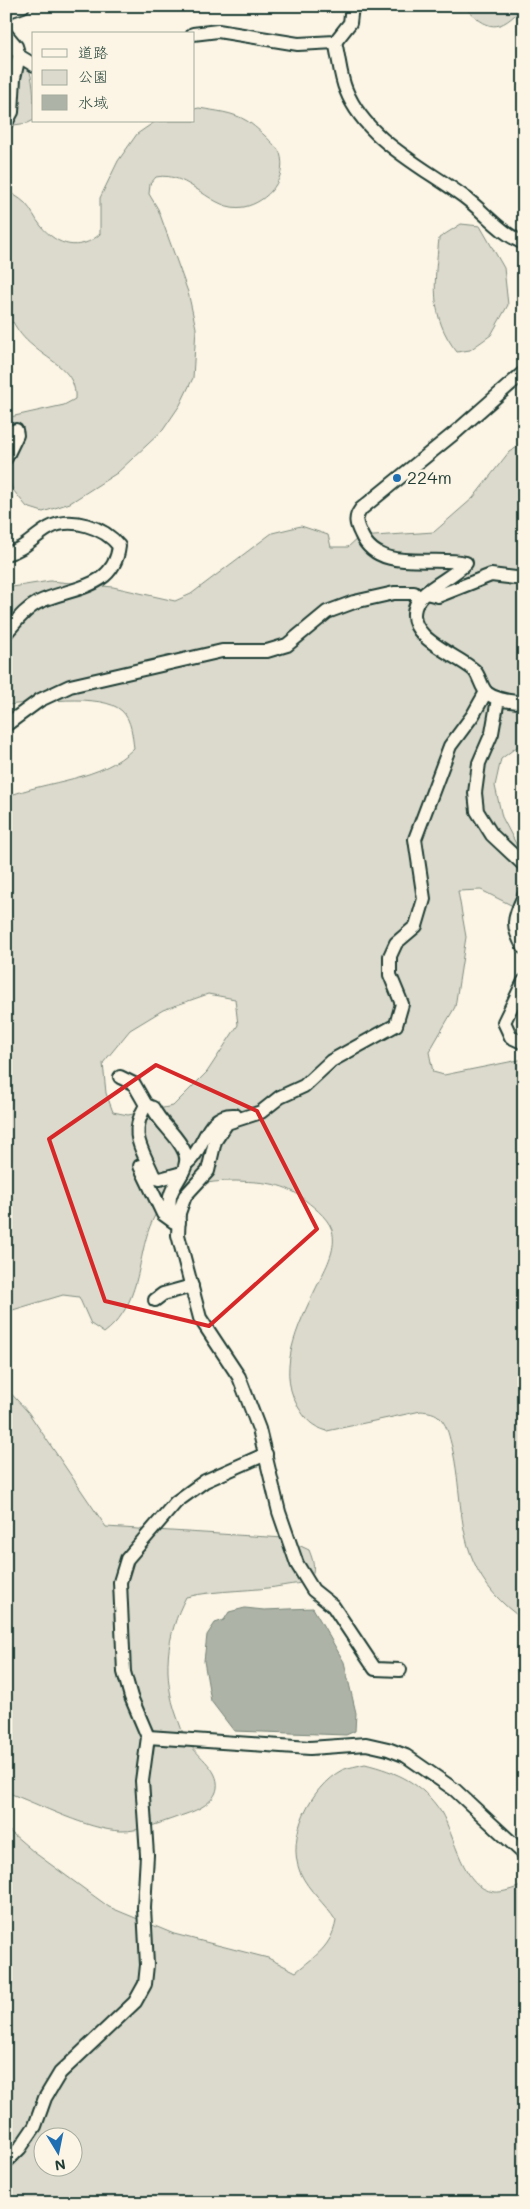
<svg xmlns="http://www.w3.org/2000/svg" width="530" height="2209" font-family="Mali,'Klee One',sans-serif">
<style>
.green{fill:#dcdacc;stroke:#7e8c80;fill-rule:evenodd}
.water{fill:#aeb3a7;stroke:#758479}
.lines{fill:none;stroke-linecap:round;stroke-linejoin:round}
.minor-casing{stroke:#1f3d34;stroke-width:16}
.minor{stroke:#fcf5e5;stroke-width:12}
.marked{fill:none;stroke:#d62828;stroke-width:4;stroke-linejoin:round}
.poi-dot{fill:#1f6fb2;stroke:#fcf5e5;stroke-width:2}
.labels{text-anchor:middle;stroke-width:5;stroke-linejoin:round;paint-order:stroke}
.poi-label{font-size:18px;fill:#1f3d34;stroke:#fcf5e5;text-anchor:start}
</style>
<rect width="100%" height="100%" fill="#fcf5e5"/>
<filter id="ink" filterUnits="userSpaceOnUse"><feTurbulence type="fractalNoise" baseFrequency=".02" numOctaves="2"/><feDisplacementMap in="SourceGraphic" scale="10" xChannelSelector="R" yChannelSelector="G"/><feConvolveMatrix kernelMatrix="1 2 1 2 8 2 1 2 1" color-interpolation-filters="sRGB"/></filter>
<g filter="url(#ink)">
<!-- green -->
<g class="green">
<path d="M463,6H524C498,34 489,31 463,6Z"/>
<path d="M6,31C33,67 34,76 34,120L28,123L7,126Z"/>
<path d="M199,108C215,111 233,112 247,121C253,124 278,147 280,153C288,178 268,202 244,207C211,213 190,170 156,177L150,184L149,194L158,209L188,292L196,328L193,378L180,405L163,430L117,473L70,503L43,512L27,507L13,490L6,474V424L10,417L64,405L75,399C77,371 51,362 33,346C24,339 18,331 13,322L6,326V190C12,194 20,198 25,203C32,210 35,219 41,226C57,246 80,252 100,234V198L118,161L137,134L156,121H194V109Z"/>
<path d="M461,224L480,226L504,268L508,305L491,335L470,350L457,352C428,316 435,281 439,238Z"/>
<path d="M524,443V745L518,746L501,759L495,786L502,817L524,859V903L515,907L481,890L458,891L466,937L455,1007L429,1052L433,1072L444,1075L524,1059V1620C501,1604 484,1586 473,1560C458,1525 461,1484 452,1447C449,1437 448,1427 441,1419C436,1412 428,1412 421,1411L327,1431C311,1426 306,1420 297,1405C275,1366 302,1317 320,1280C327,1265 337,1248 332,1230C327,1216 311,1205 301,1197C283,1182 258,1182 236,1181C107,1180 169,1285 104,1333L91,1324L79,1297L63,1295L6,1312V797C48,780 101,781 134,748C132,735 132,721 122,711C102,692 33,703 6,705V588L50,581L113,587L175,601L191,594L272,533L301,526L328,535L331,547H348L359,537L434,532L473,498L509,452ZM208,994L235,999L238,1025L207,1072L173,1106L128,1115L113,1112L106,1093L103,1063L130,1030L163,1010Z"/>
<path d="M6,1388L28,1412L106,1527L284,1538L309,1550C313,1560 318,1574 306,1581C301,1584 292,1584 287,1585C253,1592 219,1589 186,1597C166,1635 162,1676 177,1717C180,1724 182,1732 185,1738C194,1754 220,1768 217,1788C215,1802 198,1810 186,1814C168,1820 140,1832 121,1831C88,1830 39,1804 6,1792Z"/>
<path d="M365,1764C397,1772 422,1783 441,1812C455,1835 462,1888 494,1892C503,1893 515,1888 524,1885V1960L521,1969L524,1981V2203H6V1828L35,1853L109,1907L174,1934L268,1958L296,1972C316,1955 331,1947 336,1921C325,1903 309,1892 300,1872C286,1837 310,1787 342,1770C349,1767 358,1766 365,1764ZM42,2136H72V2166H42Z"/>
</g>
<!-- water -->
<polygon class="water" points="245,1608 264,1610 313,1608 344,1662 356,1713 355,1731 346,1735 234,1731 211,1701 204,1661 207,1635 215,1623 224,1620 229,1612"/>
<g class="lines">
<!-- minor casing -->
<g class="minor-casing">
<g id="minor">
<polyline points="6,12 23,6"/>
<polyline points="6,34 16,46 19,56 14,78 12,112 6,123"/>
<polyline points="193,34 218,31 298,44 335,42 350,23 352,6"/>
<path d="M335,42C339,57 340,76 346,90C366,141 426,168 467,199C485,213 503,235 524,243"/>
<polyline points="19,56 34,65"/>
<path d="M524,372L457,431L361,509C354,518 356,524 361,534C378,574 433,555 466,563C453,578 419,590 415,608C406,638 456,654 474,670C480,676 481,688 487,693C497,701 512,701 524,703"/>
<polyline points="6,434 16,430 17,435 6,458"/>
<path d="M6,554C24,550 33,537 49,528C71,516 104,527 119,546C114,591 68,587 37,603C24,610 16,622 6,633"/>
<polyline points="426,593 438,596 491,575 524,579"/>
<polyline points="498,699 492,733 479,763 475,793 477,811 492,835 524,865"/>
<polyline points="6,725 40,700 70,686 222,651 267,651 287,645 327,612 354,602 394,593 414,593 419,598"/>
<path d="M524,896C513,919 511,926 524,948"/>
<polyline points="524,981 504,1022 511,1037 524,1043"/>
<path d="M120,1077L134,1084L146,1105L153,1108C161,1125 178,1135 185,1153C191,1169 173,1182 170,1197C169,1203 170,1210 172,1216L179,1222"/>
<path d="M146,1105C128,1135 142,1148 154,1177L160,1179L182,1173"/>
<path d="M186,1164C205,1150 205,1113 235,1115"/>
<polyline points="140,1166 163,1214 174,1222"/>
<polyline points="155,1300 163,1294 192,1286"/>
<polyline points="400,1670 375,1669 333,1606 313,1590 297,1564 279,1512 259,1429 239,1377 200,1318 178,1235 179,1213 185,1196 208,1171 215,1141 227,1123 261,1112 280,1097 304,1086 331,1061 396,1025 402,1004 390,975 390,956 396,943 416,926 424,899 415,839 450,746 473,715 486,692"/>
<polyline points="148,1737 310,1748 366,1744 388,1749 406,1756 455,1790 524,1854"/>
<polyline points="6,2162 20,2148 35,2126 45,2098 60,2073 135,2002 145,1984 147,1965 144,1908 147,1855 142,1781 148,1737 131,1697 124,1672 120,1582 127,1559 176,1502 205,1481 266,1454"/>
</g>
</g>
<!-- minor -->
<use href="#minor" class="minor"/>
</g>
</g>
<!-- marked area -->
<path class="marked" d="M156,1065L257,1111L317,1229L209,1326L105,1301L49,1139Z"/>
<!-- markers -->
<circle class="poi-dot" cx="397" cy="478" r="5"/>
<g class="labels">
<!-- poi labels -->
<g class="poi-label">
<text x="407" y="484">224m</text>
</g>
</g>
<!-- margin -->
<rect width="530" height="2209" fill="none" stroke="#fcf5e5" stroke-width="25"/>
<rect x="12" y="12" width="505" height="2184" fill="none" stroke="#1f3d34" stroke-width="2" filter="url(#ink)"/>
<!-- legend -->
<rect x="32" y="32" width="162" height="90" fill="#fcf5e5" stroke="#a4ab9e"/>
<rect x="42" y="49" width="25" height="8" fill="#fcf5e5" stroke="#a4ab9e"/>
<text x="78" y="58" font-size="15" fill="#1f3d34">道路</text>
<rect x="42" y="70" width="25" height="15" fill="#dcdacc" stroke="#a4ab9e"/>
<text x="78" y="82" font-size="15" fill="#1f3d34">公園</text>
<rect x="42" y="95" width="25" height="15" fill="#aeb3a7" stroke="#a4ab9e"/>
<text x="78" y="108" font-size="15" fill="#1f3d34">水域</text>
<!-- north arrow -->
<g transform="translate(58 2152) rotate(170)"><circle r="24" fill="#fcf5e5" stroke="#a4ab9e"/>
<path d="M0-4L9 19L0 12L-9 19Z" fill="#1f6fb2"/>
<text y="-8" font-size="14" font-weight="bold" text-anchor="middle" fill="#1f3d34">N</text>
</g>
</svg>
